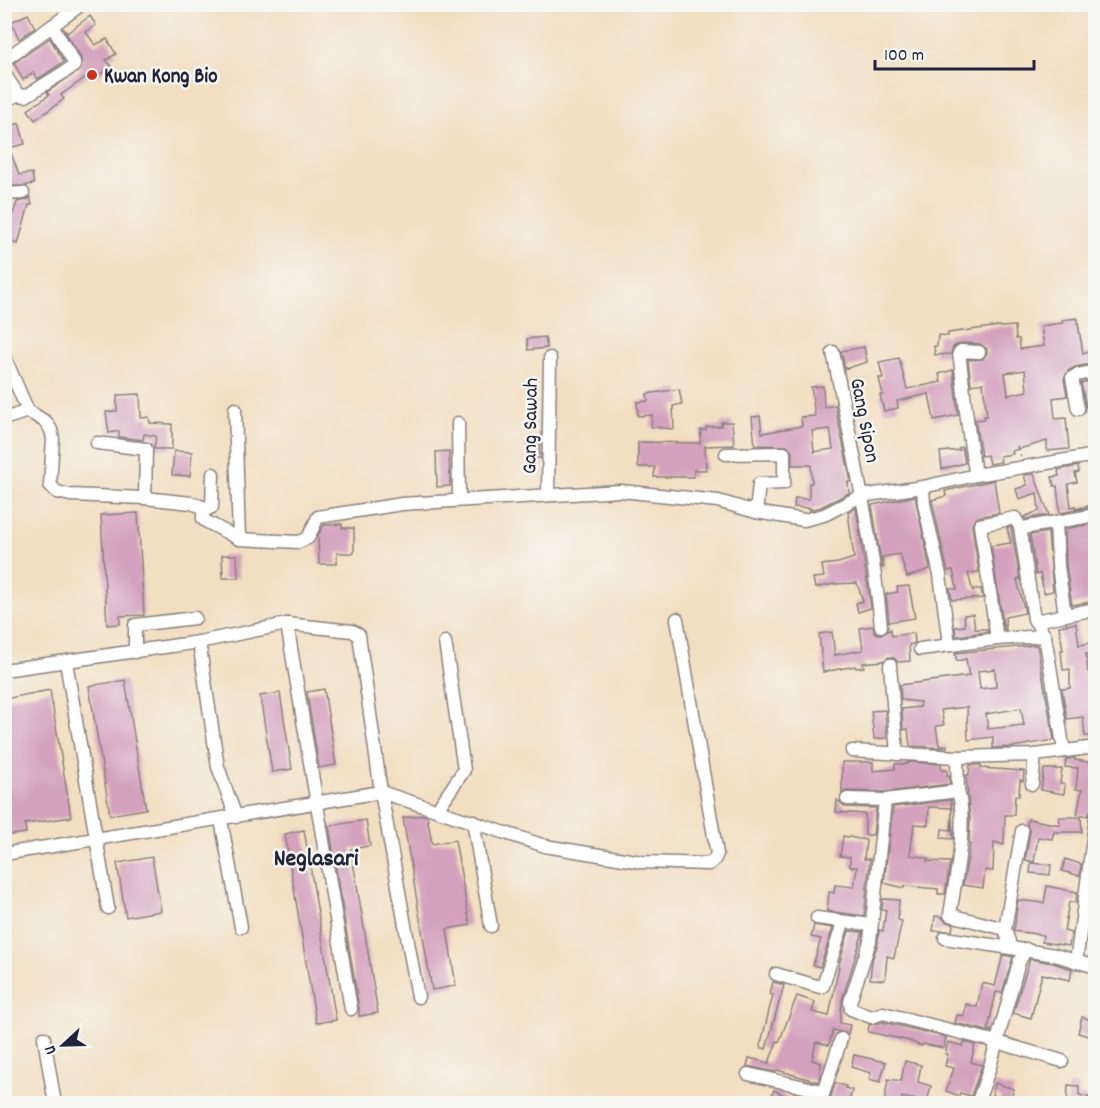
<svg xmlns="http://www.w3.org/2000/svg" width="1100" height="1108" font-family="Dekko,sans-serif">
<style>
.building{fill:#d4a1be;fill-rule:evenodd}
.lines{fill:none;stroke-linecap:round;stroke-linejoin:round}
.minor-casing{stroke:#8a807e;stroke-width:15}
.path{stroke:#8a807e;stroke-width:2;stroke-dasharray:4.5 4.5;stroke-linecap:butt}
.minor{stroke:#fff;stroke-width:12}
.poi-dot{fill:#c8321e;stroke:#f6f6f2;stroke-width:2}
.labels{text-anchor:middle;stroke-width:5;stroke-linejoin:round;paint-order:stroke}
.poi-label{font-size:21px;font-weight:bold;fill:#22223b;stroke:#f6f6f2;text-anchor:start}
.street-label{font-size:21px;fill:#22223b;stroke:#f6f6f2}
.quarter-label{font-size:24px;font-weight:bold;fill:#22223b;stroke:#f6f6f2}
</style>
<rect width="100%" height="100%" fill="#f6f6f2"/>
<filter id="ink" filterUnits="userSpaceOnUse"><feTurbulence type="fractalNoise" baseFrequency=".0167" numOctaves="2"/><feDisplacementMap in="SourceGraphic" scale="12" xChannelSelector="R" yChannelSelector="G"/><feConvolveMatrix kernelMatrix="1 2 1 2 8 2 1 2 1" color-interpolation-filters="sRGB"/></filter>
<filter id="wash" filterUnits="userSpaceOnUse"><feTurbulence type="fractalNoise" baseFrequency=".008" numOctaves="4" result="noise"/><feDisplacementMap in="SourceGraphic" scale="24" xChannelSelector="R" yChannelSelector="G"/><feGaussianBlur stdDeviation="1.35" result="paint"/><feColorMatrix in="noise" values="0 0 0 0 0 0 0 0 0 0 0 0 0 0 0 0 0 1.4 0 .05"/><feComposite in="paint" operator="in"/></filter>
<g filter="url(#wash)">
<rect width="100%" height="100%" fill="#f2dec0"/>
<g id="blocks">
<!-- building -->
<g class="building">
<polygon points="28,14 35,28 19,39 11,22"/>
<polygon points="90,16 96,25 86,32 95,45 107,39 116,54 106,60 111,66 96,77 93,72 61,95 64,99 35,120 28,110 49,95 47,92 81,69 81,58 63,28 67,33"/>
<polygon points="50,38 64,62 38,79 33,73 23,80 14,63"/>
<polygon points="19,123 25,144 9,148 19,175 32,173 34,184 27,185 27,186 6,186 4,174 4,129"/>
<polygon points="30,197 32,205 29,205 18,244 4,239 17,202 27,200"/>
<path d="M1077,318L1083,353L1095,350V363L1075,367L1068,371L1064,379L1067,396L1053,398L1055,419L1066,418L1069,449L1047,451V441L1012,451L1013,454L1000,456L1001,462L989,464L987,455L981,456L975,420L985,419L984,416H987L983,383L971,385L968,360L983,359L987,353V349L980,344L961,343L953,347L951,354L935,355L934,346H937L938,335L948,336V333L1000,326L1001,327L1015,326L1016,339H1019L1020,349L1044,346L1041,326L1063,323L1062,320ZM1025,370L1027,391L1008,395L1005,373Z"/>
<polygon points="545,337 547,348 528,350 527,339"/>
<polygon points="864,347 867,362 845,369 841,351"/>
<polygon points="899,358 907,389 941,382 939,374 953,370 958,415 934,420 929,394 897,401 898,408 884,411 880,395 883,395 879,378 883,378 879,362"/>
<polygon points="1094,380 1095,406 1086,407 1081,383"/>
<path d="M823,386L824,407L835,405L851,482H848L849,493L821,507L810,510V508L794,507L795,498L809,499V483H812L811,465H792V452L787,446L755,445L752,417L760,416L762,433L802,426L801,417L815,416L811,387ZM830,429L833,449L814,452L812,431Z"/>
<polygon points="679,389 682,404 673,406 674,429 651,427 652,415 638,416 637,402 648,401 647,394"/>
<polygon points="140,394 141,418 149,417 150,423 172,424 172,449 154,449 156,436 144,434 143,440 119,437 119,431 109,433 106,412 117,411 117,395"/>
<polygon points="721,422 732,422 734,445 705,446 706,470 694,470 694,477 654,477 655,467 638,467 638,442 700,443 701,430 706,430 706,427 721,426"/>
<polygon points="539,441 540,458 529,459 527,443"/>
<polygon points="962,447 965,463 942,469 940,452 960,450 959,448"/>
<polygon points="174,451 192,452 190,476 172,475"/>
<polygon points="449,451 450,486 437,487 436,452"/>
<polygon points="1078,466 1079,472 1075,473 1077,482 1068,484 1071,507 1075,506 1075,509 1092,505 1093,507 1060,513 1057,486 1054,486 1052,477 1059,476 1058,470"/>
<polygon points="1034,474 1049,515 1025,519 1024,517 1039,511 1037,493 1019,499 1016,489 1027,485 1024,475"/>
<polygon points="994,480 999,513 978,517 973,522 972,526 979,572 968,573 973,592 973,589 981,589 983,598 952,600 950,589 957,589 953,570 948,571 946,564 932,500 946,496 945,491"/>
<polygon points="915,496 930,569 907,577 900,554 882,557 884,567 882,568 872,505"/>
<polygon points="856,508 871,608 858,612 856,603 863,601 857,583 834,584 815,588 813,578 824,577 822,565 838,563 854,558 848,512"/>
<polygon points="138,513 144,615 120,616 120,624 107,625 101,515"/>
<polygon points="1095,523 1095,601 1072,605 1066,565 1065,529"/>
<polygon points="342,524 342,528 354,528 354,553 337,553 337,564 319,564 318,535 324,525"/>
<polygon points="1011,527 1020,579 1017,579 1025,613 1005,617 1006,630 1004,630 991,546 1011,543 1007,528"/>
<polygon points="1048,532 1053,591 1044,593 1040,573 1036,575 1030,535"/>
<polygon points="222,555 237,555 238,578 223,578"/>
<polygon points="909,586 915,618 889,622 886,594 898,592 897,587"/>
<polygon points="973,614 975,629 987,629 988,632 956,636 955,627 965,626 964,615"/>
<polygon points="1076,623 1079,645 1095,642 1095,653 1086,654 1088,672 1095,672 1095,736 1085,736 1083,717 1067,719 1062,689 1070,688 1070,669 1063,670 1061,650 1063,650 1059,626"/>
<polygon points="873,626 874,632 878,634 882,634 891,629 892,636 914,633 915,643 909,645 910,661 898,662 894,658 889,657 883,661 863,663 864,667 856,668 855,666 823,672 819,634 832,632 835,655 863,650 860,628"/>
<path d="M1037,645L1054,740L1012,747L993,748V737L968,740L967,707L941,710L944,725L936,726L939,746L947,745V748L910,746L908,729L903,730L902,709L920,707V702L901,700L900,685L969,676L966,659L957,661L955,653ZM995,669L996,687L980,689L978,671ZM1021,708L1024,725L988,729L986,714Z"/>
<polygon points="125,680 146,809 110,815 89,686"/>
<polygon points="324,689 336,765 319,768 307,692"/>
<polygon points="50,690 71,817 25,824 26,833 4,836 4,699"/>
<polygon points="280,693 292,769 272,772 260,696"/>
<polygon points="885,710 887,738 874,739 871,711"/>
<polygon points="1075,758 1075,760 1095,763 1093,805 1088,816 1077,814 1082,790 1076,789 1078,768 1065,767 1066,759"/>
<polygon points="842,762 873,762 873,771 895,769 895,764 908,764 908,762 941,764 941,770 947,770 947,776 949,775 950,784 885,792 847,791 842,793"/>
<polygon points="970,765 981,765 981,768 1024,771 1023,781 1020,780 1019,796 1015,796 1014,815 1005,815 1004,845 994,842 993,871 985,870 983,888 963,885 970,844 969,844 970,819 966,775 969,775"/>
<polygon points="1044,769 1062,769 1060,783 1065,784 1064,794 1041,790"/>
<polygon points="837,800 846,807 876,808 873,835 865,835 865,814 836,812"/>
<polygon points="951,800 953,839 941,838 942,829 951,830 952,808 929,807 928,825 914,824 910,855 928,858 927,861 950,862 945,894 938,894 938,889 904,886 904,888 884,883 893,807"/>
<polygon points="423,815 427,816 432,844 455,840 470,925 447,929 456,986 432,990 403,818"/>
<polygon points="1059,817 1081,817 1082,832 1054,832 1052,839 1038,837 1034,862 1025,860 1030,832 1027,825 1028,819 1060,825"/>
<polygon points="366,820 370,846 351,849 378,1013 359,1016 359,1008 329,826"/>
<polygon points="304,830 336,1020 316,1023 285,834"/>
<polygon points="843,836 866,840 864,859 870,859 864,916 827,911 829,892 834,893 835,885 854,887 857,867 850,867 850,857 840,856"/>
<polygon points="152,857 161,911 126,917 117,863"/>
<polygon points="1065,859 1081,864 1080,876 1062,871"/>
<polygon points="1031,863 1051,865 1050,875 1030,873"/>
<polygon points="1047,886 1077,892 1076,903 1069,902 1064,931 1071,933 1069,946 1042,942 1043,935 1014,931 1018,900 1044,903"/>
<polygon points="883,899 899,900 898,920 902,921 894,958 887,956 885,980 870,979 872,960 878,943 879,930 883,931 886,910 882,910"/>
<polygon points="935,916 942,917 945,921 953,924 952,931 933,931"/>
<polygon points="814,925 833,928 820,967 813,965 821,939 811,937"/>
<polygon points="849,931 863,932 842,1000 840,1023 850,1025 848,1034 833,1030 829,1045 816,1042 812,1060 821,1063 819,1082 777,1070 776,1072 747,1066 749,1058 769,1063 777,1041 779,1042 797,996 815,1002 812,1012 829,1016 840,961"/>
<polygon points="1003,955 1013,957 1002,993 996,992 988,1029 991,1030 991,1032 955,1023 957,1015 964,1016 966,1004 977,1007 982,983 995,986"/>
<polygon points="1030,959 1053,963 1072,969 1070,980 1042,974 1031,1018 1013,1013"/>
<polygon points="773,982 784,985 766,1049 760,1047 773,995 770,994"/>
<polygon points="1082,1017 1095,1021 1095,1038 1078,1033"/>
<polygon points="883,1022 946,1037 944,1048 923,1044 922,1046 906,1040 868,1032 869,1025"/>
<polygon points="948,1042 963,1046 964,1042 975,1045 971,1062 982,1065 971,1096 960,1093 959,1096 946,1091 954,1068 945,1066 948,1054 945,1054"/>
<polygon points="854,1055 886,1062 880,1082 869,1079 871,1073 851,1067"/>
<polygon points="905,1061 921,1065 918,1082 931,1086 927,1102 902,1097 900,1104 884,1104 888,1079 901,1081"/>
<polygon points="835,1083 846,1086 845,1088 852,1090 849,1102 841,1100 840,1104 829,1104"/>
<polygon points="995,1083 1014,1089 1009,1104 1001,1104 1001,1097 992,1095"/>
<polygon points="1068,1085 1079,1086 1079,1095 1095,1099 1095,1104 1067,1104"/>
<polygon points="774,1090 791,1099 794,1093 811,1097 807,1104 767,1104"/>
</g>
</g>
</g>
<g filter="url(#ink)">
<use href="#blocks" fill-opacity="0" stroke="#8a807e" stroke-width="1.5"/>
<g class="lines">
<!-- minor casing -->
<g class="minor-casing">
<g id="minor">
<polyline points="4,60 52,26"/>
<polyline points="4,73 18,95"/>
<polyline points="4,100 18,95 26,96 74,66 74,62 52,26 82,4"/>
<polyline points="4,194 23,193"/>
<path d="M833,352C851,443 872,534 881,626"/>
<polyline points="4,356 28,411 46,422 51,430 53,439 50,485 57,492 70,495 145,498 191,503 203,507 203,519 207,522 239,539 299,542 308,538 318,517 402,504 621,491 718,501 756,512 804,520 824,515 861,496 923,487 976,475 1096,455"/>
<polyline points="235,409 239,539"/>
<polyline points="1078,409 1072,378 1077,375 1096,371"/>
<polyline points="4,419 28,411"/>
<polyline points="458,423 459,499"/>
<polyline points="97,443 146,449 145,498"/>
<polyline points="726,454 784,453 784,483 759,484 756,512"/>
<path d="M976,475C967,435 965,394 959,353L961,351L979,352"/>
<polyline points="923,487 924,504 940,575 949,644"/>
<polyline points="548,495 550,358"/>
<polyline points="203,507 208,509 212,507 213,474"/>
<polyline points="1056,522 1058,566 1065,615"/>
<polyline points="1020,527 1034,619 1045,636 1064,751"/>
<polyline points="1035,621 1096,609"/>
<polyline points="997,639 980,525 1015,518 1020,527 1023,528 1096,515"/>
<polyline points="199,642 218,767 236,817"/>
<polyline points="920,649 997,639 1045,636"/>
<polyline points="135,652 135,625 195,618"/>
<polyline points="66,662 108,908"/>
<polyline points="890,665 897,754"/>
<polyline points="4,670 199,642 287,624"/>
<polyline points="852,751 957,757 1035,755 1096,747"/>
<polyline points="957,757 958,791"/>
<polyline points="1032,784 1035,755"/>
<path d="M847,799L885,800L958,791C968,824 955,880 950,915L1005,929"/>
<polyline points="885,800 870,941 850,1002 851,1009 871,1017 883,1013 997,1042 1062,1061"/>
<polyline points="437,810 464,770 445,642"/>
<polyline points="221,820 241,927"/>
<polyline points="473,821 491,926"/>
<polyline points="1022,831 1005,929 1011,948 1055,955 1096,967"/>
<polyline points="4,854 381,792 418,997"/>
<polyline points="817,918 871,925"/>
<polyline points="945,938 1011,948"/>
<polyline points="1076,962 1096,817"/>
<polyline points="776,974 820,987 823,986 843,923"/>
<polyline points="351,1009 287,624 352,631 359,635 381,792 545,846 642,862 709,864 714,860 717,854 677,619"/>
<polyline points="44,1038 55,1104"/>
<polyline points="748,1074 822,1091"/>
<polyline points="820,1104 841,1039"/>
<polyline points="977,1104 989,1070 1019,962 1026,949"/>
</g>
</g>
<!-- path -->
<polyline class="path" points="1017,446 1021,456"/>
<!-- minor -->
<use href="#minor" class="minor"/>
</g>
</g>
<!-- markers -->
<circle class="poi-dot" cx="92" cy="75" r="6"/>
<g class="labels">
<!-- poi labels -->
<g class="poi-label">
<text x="104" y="82">Kwan Kong Bio</text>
</g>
<!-- street labels -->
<g class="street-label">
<text transform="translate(866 420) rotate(79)" y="7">Gang Sipon</text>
<text transform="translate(529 426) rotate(-89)" y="7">Gang Sawah</text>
</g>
<!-- quarter labels -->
<g class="quarter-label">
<text x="316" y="865">Neglasari</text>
</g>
</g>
<!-- margin -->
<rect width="1100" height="1108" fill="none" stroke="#f6f6f2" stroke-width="24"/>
<!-- north arrow -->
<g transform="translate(63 1045) rotate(248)" stroke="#f6f6f2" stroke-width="4.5" paint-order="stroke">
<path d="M0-4.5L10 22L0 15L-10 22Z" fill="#22223b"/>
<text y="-9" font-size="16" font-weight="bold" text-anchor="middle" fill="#22223b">U</text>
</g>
<!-- scale -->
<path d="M875 60v9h159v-9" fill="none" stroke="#22223b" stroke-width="3"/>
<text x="884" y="60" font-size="18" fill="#22223b" stroke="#f6f6f2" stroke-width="4.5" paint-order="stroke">100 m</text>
</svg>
